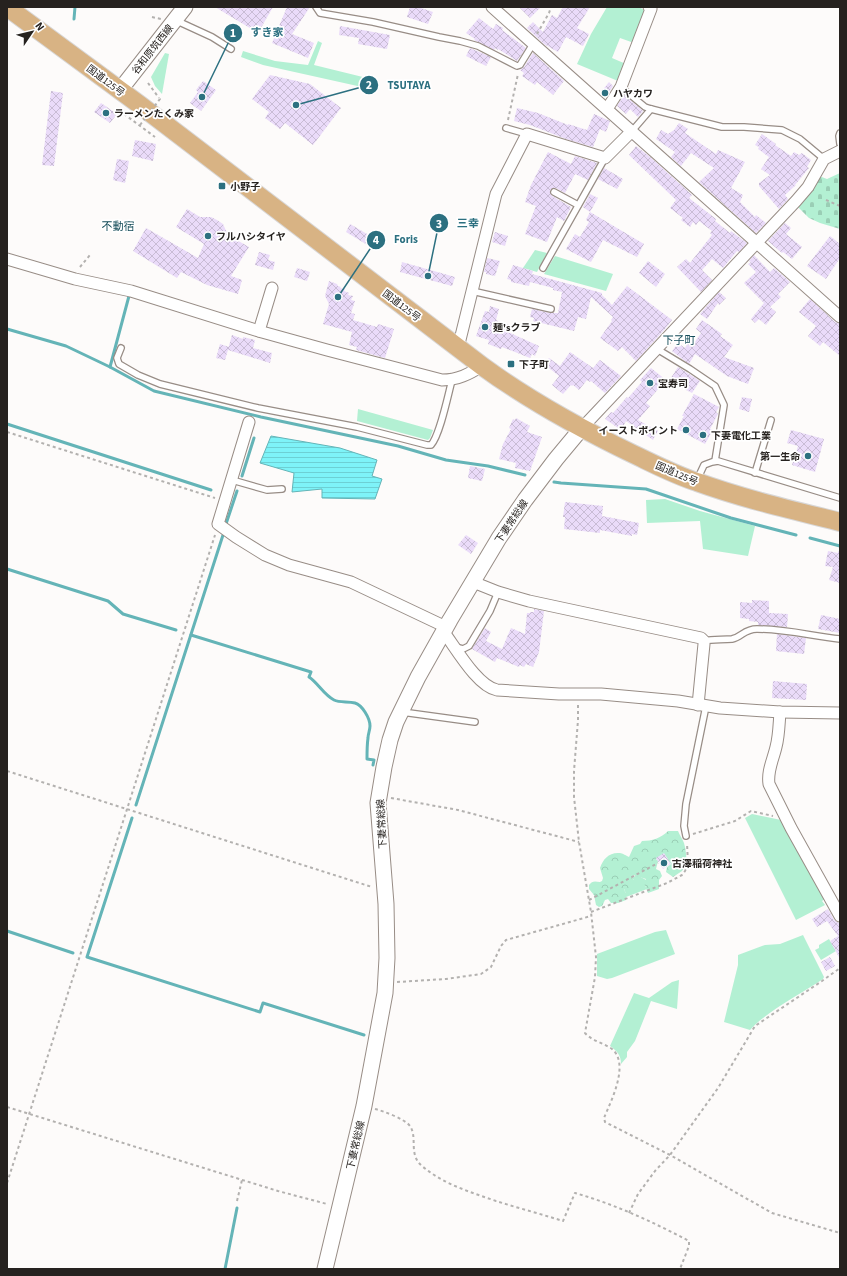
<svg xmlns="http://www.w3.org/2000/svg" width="847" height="1276" font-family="'Source Sans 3','Noto Sans JP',sans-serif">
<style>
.green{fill:#b3f0d3}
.forest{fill:url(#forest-crowns)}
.cemetery{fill:url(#cemetery-stones)}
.water{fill:url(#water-rules);stroke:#64b4b7}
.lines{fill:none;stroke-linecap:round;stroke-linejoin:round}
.stream{stroke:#64b4b7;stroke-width:3}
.building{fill:url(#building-cross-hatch)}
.service-casing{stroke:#988d86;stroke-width:8}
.minor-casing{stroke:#988d86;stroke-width:13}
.secondary-casing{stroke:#988d86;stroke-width:17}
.trunk-casing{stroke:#d8d7d7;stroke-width:20}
.path{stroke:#b3b1af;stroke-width:2;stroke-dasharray:3 3;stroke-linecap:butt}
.service{stroke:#fff;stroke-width:5.5}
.minor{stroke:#fff;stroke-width:11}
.secondary{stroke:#fff;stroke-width:15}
.trunk{stroke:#d8b384;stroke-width:18}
.path-bridge{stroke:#b3b1af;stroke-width:2;stroke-dasharray:3 3;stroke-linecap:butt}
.poi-dot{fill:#2c7080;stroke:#fff;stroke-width:1.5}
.labels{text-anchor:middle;stroke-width:3.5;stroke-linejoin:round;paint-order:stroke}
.street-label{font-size:10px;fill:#26221f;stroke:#fff}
.poi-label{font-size:10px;font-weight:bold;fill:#26221f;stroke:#fff;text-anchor:start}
.neighbourhood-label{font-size:11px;fill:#134b58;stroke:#fff}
.leader{fill:none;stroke:#2c7080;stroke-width:1.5}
.callout-dot{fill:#2c7080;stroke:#fff;stroke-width:1.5}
.mark-label{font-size:12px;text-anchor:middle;font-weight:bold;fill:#fff}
.callout-label{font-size:11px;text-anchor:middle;font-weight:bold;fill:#2c7080;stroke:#fff;stroke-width:3.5;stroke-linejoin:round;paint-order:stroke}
</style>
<defs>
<pattern id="forest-crowns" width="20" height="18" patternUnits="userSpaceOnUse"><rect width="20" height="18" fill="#b3f0d3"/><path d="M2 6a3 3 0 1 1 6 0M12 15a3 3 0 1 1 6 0" fill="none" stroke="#9aceb5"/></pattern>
<pattern id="cemetery-stones" width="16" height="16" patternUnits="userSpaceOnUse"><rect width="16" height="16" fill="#b3f0d3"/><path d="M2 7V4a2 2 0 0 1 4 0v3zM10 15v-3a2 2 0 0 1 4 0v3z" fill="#9aceb5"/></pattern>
<pattern id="water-rules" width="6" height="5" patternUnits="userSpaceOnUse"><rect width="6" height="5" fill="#7ef3f8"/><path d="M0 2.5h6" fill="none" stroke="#6dd0d4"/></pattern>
<pattern id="building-cross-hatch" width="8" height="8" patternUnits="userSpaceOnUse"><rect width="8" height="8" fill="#eadbf9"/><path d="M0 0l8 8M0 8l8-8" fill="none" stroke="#c9bcd5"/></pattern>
</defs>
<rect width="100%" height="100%" fill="#fdfbfa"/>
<!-- green -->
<g class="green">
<polygon points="607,7 639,7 646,11 634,43 620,38 612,58 626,64 618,81 577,64 591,34"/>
<polygon points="318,41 322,43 314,65 375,80 371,89 263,65 241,57 243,51 275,61 308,65"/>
<polygon points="165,53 169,54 162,94 155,86 151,77"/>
<polygon points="535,250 547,253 537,272 523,268"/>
<polygon points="555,256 613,274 606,291 544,274"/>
<polygon points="358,409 433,430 430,438 428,440 357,421"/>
<polygon points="665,499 700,511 755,526 748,556 703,549 700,521 647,523 646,500"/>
<polygon points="752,814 781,820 826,898 822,901 825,905 796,920 745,818"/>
<polygon points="637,875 646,880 645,886 647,889 626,897 626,893 624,890 634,880 632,878"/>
<polygon points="666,930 675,954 612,978 607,979 597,976 597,954 655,932"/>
<path d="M803,935L824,977L823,979C801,994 767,1011 750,1030L724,1022L738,965V955L765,945L780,944Z"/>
<polygon points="829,939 836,951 821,960 815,950 819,948 819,945"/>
<path d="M679,980L677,1009L651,1001L635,1041L627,1052V1057L621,1064C621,1055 617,1051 610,1046L634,993L649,998L672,982Z"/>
</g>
<!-- forest -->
<path class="forest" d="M668,831H678C680,836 682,838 684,843C686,849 686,856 687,863L682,871L673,877L666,872L667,867L671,864L664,854L656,859L658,861L656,869L660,871L662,876L659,880V889L648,893L644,883L646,879L633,875L632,878L634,880V885L628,890L625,889L624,890L626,893V900L618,903H611L608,899L605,900L602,906L599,907L596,905L594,895L589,889V885C592,881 594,881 600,882L602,881L603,878L600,868C603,859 609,852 620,853C622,853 627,856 629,857L634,846L640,844L642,841C652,841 661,838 668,831Z"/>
<!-- cemetery -->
<polygon class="cemetery" points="840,173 840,229 820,223 809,218 798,207 819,176 827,179"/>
<!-- water -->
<polygon class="water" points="271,436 340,448 377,460 372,476 382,479 375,499 322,498 322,489 292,492 294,473 260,463"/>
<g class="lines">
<!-- stream -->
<g class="stream">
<polyline points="74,19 75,7"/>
<polyline points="7,329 66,346 110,367 154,391 261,417 398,446 446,460 488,466 525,475"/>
<polyline points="110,367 129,296"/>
<polyline points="7,424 211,490"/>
<polyline points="242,476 254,438"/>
<polyline points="554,482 561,483 646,489 731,518 796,535"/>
<polyline points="226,524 237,491"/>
<polyline points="810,538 840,546"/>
<polyline points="7,569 108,601 123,614 176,630"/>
<path d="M191,635L311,672L309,677C318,683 324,695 334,700C340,703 348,701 355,703C362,705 370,718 370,726C370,730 368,734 368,738C367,745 367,752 367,759L374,760L373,765"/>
<polyline points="136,805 223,535"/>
<polyline points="132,818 87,957 260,1012 263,1003 364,1035"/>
<polyline points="7,931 73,953"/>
<polyline points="225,1269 237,1208"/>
</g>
</g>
<!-- building -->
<g class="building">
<polygon points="215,7 273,7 258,33"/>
<polygon points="287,7 310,7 292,34 314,43 308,58 272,43"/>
<polygon points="410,7 418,7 433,12 428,24 407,17"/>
<polygon points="519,7 541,7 530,18"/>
<polygon points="563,7 590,7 577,28 589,34 583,46 566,37 558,52 544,44 527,28 533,22 543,32 552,15 557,18"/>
<polygon points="479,18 493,29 496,24 503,28 502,30 526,48 517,61 498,49 498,50 495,48 494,50 474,40 475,39 466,33"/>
<polygon points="340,26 390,35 387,49 358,44 359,38 339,35"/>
<polygon points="470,48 491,57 486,66 466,56"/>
<polygon points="533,53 564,81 553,95 537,82 535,85 522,76 524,73 520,70 524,67"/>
<polygon points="270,75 310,84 341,108 313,145 285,123 280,129 265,118 269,112 252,99"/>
<polygon points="203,81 216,90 201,111 190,103 198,92 196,90"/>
<polygon points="609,82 613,86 606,97 601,92"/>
<polygon points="51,91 63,93 54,166 42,165"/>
<polygon points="624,95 643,111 638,117 630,109 626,114 617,106"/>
<polygon points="101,103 117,114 110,123 94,112"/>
<polygon points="517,108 538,113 568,125 568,124 587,130 594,114 610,121 606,132 600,129 593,147 566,139 530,125 514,121"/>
<polygon points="679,123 688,129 685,133 716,154 718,150 745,162 731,188 743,195 740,202 755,217 756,215 766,223 756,233 699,182 714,168 691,153 681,166 671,157 675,152 656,139 661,130 668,134 674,130"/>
<polygon points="762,134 776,144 775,145 791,156 794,152 799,155 802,153 811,160 807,167 809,168 795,185 796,185 785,195 788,199 779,209 759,186 759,183 770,175 761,169 769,157 758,149 759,147 755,145"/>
<polygon points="135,140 156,144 153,161 132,156"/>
<polygon points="636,146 649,156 692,195 689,198 716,219 715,221 730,233 731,231 747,243 739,252 737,251 723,268 712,259 702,270 712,280 701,292 677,267 686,259 690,263 712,235 710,233 712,231 699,221 696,225 693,222 690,227 681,220 683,218 670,208 676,200 629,155"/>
<polygon points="548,152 571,164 575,156 597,163 588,180 575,174 565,193 556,188 550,190 550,192 552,196 571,207 564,221 557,217 547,242 525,234 536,206 525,202 531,185"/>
<polygon points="117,159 129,161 125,183 113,180"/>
<polygon points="604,168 623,179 617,189 598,179"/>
<polygon points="590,194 598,198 590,212 583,207"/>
<polygon points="187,209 200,217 211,217 217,220 223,224 228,235 249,247 231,276 242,280 238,294 207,285 181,272 177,278 133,251 146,228 198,258 204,244 176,227"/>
<polygon points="590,212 644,244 637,257 603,240 591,262 566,249 575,234 580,237 589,222 586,220"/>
<polygon points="785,223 791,228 786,234 802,247 792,259 783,252 782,253 768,241"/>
<polygon points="350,224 379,241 374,249 346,232"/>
<polygon points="495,232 508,236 505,246 492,242"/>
<polygon points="830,236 840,244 840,258 826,279 807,266"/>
<polygon points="259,252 270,255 268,260 275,262 273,270 255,265"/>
<polygon points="754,255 770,272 774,268 790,282 778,294 781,297 770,307 776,312 766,325 759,319 755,323 751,319 764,303 744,283 756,272 748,264 751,262 749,261"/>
<polygon points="487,258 500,261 495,276 486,274 486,272 484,272"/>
<polygon points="648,261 665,274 656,287 639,273"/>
<polygon points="402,262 455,277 452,286 400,272"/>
<polygon points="513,265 533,271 532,274 602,293 602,295 612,305 627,286 672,320 665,329 636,361 622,347 618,351 600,338 612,321 611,320 613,317 591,297 586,319 578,317 574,331 533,321 534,318 530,317 532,309 550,313 558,313 562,292 553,290 553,288 530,282 529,286 511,282 511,280 507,279"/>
<polygon points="297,268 310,272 307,281 294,277"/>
<polygon points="329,281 337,284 338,286 341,287 340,288 345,289 344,291 349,293 348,295 353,296 351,300 355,301 351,313 355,314 353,320 377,327 378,324 394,329 385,358 356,350 357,347 349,345 352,332 323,324 329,304 325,296"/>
<polygon points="719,292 726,298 719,305 718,303 707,319 700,314"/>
<polygon points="810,299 835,322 840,324 840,356 823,342 820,346 808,336 816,326 799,312"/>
<polygon points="490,306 499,309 496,320 510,325 508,332 539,346 535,356 532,354 530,358 502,347 501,349 488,344 489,340 476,336 485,311 489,312"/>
<polygon points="702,320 722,334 720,336 733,345 724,357 754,368 748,384 727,376 695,354 689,364 672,351 678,343 685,348 688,343 692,346 701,333 696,329"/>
<polygon points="232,335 243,339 243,337 255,340 253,348 272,353 270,363 228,350 225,360 216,358 220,344 229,347 228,349"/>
<polygon points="570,352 593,368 600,360 621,376 605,393 591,381 590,382 587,380 579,390 573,385 572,386 571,385 563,394 552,385 559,376 544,364 549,358 560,366"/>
<polygon points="678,367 700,381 692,393 669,381"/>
<polygon points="651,368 666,380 646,403 650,406 638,420 658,431 653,440 626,421 621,430 605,419 611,412 613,413 627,397 628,398 642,382 640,380"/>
<polygon points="694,394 719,407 716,412 718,414 710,429 713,430 705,444 677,429 684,416 682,416"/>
<polygon points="742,397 752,399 749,412 739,409"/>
<polygon points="516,418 530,426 527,432 542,437 530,471 515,468 516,463 499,459 503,444 511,429 509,428 513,419 515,420"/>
<polygon points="791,430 824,439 815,472 792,465 798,446 787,443"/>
<polygon points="470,466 485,469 482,481 468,478"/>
<polygon points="565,502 603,506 602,516 639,523 637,535 632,534 632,536 600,530 600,533 564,529 565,517 563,517"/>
<polygon points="466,535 478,543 471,554 458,545"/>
<polygon points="828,551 838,553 838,551 840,552 840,583 829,580 833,567 825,566"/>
<polygon points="752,600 769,601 769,613 788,614 787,627 758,625 758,622 749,621 749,619 740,618 740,602 752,603"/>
<polygon points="534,609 544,611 539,652 533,667 526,664 524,667 520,665 519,667 497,658 495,662 472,649 485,628 491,632 486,641 502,649 511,628 525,634 527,613 530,613 530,612 534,612"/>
<polygon points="821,615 840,619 840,633 818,629"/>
<polygon points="777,634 806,638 804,654 776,651"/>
<polygon points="773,681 807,684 806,700 772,698"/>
<polygon points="664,853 671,864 663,869 656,858"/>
<polygon points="828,909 834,920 840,924 840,959 830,941 838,936 827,921 817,927 812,919"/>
<polygon points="830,957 835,966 826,971 821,962"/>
</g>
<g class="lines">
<!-- service casing -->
<g class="service-casing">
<g id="service">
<polyline points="316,7 320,13 373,22 439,37 460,41 478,46 517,66 520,65 533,44"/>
<polyline points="175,20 212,37 231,49"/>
<polyline points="621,87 645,107 651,109 722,127 744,127 782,130 800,139 824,159"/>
<polyline points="506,128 527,134"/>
<polyline points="632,131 651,109"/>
<polyline points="840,133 839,136 840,144"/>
<polyline points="554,192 578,205"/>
<polyline points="543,268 605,158"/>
<polyline points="472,291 551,309"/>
<path d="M121,348L117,358L119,364L138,375L160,384L258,408L357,427L427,445H431C440,435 448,395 452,380"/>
<polyline points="657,349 690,369 715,386 724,405 715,461"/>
<polyline points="755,473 771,420"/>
<polyline points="232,480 267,490 282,489"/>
<polyline points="697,480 704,465 712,462 718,461 840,498"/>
<path d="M704,641C713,639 722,640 732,639C742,637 744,629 757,629C785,629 812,636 840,639"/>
<polyline points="455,647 463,649 469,646 490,611 498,592"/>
<polyline points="402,712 475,722"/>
<polyline points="686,836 684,826 686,804 706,706"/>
</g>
</g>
<!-- minor casing -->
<g class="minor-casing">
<g id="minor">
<polyline points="492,7 840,317"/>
<polyline points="607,109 621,87 651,9 649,7"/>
<path d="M7,259L75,279L131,291L262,332L327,350L442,380C458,380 469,374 482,366"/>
<polyline points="259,331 272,288"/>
<polyline points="458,348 496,194 527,134 605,158 632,131"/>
<polyline points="249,422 218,524 236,537 265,555 289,565 351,582 446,627"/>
<polyline points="581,429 796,201 808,187 824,159 840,151"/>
<polyline points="473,582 498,592 529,601 701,638 704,641 704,644 698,705"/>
<path d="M443,631C456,648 477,686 497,690L559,694H601L678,701L720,708L780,712L840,713"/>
<path d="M780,712C779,724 779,736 776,747C773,760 767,771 769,784L791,828L840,916"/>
</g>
</g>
<!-- secondary casing -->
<g class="secondary-casing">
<g id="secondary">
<polyline points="120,90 185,7"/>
<polyline points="325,1269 364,1106 385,993 387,958 386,904 378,803 384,767 390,740 396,722 418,677 450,620 499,538 525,500 556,459 581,429"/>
</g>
</g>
<!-- trunk casing -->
<g class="trunk-casing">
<path id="trunk" d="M7,7L140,105L482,366C530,401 579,428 633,454C654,464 675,475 697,482C744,499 792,510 840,522"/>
</g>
<!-- path -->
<g class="path">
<polyline points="152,17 161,19"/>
<polyline points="537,34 549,13 551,7"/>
<polyline points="148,83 159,98"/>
<polyline points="124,114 155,137"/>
<polyline points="508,120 518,74"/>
<polyline points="826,200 840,206"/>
<polyline points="80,267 90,255"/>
<polyline points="7,432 215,498"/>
<path d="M578,705V720L574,771V797L579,842L591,912L596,957L595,977L585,1033C592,1041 604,1043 612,1049C630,1064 611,1101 604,1118L605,1122L670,1155L772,1213L840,1233"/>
<polyline points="7,771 372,887"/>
<polyline points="391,798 458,810 579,842"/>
<polyline points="693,834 735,821 751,811 773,816"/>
<polyline points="589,900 658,863"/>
<polyline points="591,912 667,883 682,875 685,871 688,864 687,843"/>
<polyline points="397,982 446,979 481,974 491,967 501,946 506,940 591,916"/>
<polyline points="7,1107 278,1191 327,1204"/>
<path d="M375,1109C383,1111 405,1119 410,1126C418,1138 408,1154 422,1166C443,1184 470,1192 496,1201C518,1208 541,1214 563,1221L575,1193C614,1204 653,1222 689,1241V1246L680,1269"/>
<polyline points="7,1183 215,535"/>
<polyline points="237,1201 242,1180"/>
<polyline points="629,1213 638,1194 655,1171 670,1155 718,1088 755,1026 822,981 840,968"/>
</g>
<!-- service -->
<use href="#service" class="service"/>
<!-- minor -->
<use href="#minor" class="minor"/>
<!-- secondary -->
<use href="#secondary" class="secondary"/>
<!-- trunk -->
<use href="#trunk" class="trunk"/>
<!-- path-bridge -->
<polyline class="path-bridge" points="140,125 160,99 159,98"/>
</g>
<!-- markers -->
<g class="poi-dot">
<circle cx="605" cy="93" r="4"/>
<circle cx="106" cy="113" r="4"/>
<rect x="218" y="182" width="8" height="8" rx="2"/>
<circle cx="208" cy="236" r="4"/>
<circle cx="485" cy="327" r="4"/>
<rect x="507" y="360" width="8" height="8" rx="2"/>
<circle cx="650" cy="383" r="4"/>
<circle cx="686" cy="430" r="4"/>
<circle cx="703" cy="435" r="4"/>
<circle cx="808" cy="456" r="4"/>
<circle cx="664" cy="863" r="4"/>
</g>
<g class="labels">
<!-- street labels -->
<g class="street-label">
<text transform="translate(152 49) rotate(-52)" y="4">谷和原筑西線</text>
<text transform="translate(106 80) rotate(37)" y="4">国道125号</text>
<text transform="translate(402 305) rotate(37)" y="4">国道125号</text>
<text transform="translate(677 473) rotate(23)" y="4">国道125号</text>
<text transform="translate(511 521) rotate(-56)" y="4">下妻常総線</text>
<text transform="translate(381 824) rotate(-93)" y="4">下妻常総線</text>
<text transform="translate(355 1145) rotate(-77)" y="4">下妻常総線</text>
</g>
<!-- poi labels -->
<g class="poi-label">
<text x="613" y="97">ハヤカワ</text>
<text x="114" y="117">ラーメンたくみ家</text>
<text x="230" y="190">小野子</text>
<text x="216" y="240">フルハシタイヤ</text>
<text x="493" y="331">麺'sクラブ</text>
<text x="519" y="368">下子町</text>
<text x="658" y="387">宝寿司</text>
<text x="678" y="434" text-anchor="end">イーストポイント</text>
<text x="711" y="439">下妻電化工業</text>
<text x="800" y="460" text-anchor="end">第一生命</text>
<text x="672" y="867">古澤稲荷神社</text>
</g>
<!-- neighbourhood labels -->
<g class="neighbourhood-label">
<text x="118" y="230">不動宿</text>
<text x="679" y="344">下子町</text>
</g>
</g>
<!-- callouts -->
<path class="leader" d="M202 97L233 33M296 105L369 85M428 276L439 223M338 297L376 240"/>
<g class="callout-dot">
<circle cx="202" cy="97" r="4"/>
<circle cx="296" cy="105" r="4"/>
<circle cx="428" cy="276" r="4"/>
<circle cx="338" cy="297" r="4"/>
<circle cx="233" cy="33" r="10"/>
<circle cx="369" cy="85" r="10"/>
<circle cx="439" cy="223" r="10"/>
<circle cx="376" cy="240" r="10"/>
</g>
<g class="mark-label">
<text x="233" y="37">1</text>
<text x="369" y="89">2</text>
<text x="439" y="228">3</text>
<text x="376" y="244">4</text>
</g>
<g class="callout-label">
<text x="267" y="36">すき家</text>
<text x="409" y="89">TSUTAYA</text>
<text x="468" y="227">三幸</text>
<text x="406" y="243">Foris</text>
</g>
<!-- border -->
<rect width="847" height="1276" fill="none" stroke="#26221f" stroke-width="16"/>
<!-- north arrow -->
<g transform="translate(32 32) rotate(55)" stroke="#ffffff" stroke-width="3" paint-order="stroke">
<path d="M0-3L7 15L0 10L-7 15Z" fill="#26221f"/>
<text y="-6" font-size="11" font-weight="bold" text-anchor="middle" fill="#26221f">N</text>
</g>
</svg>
